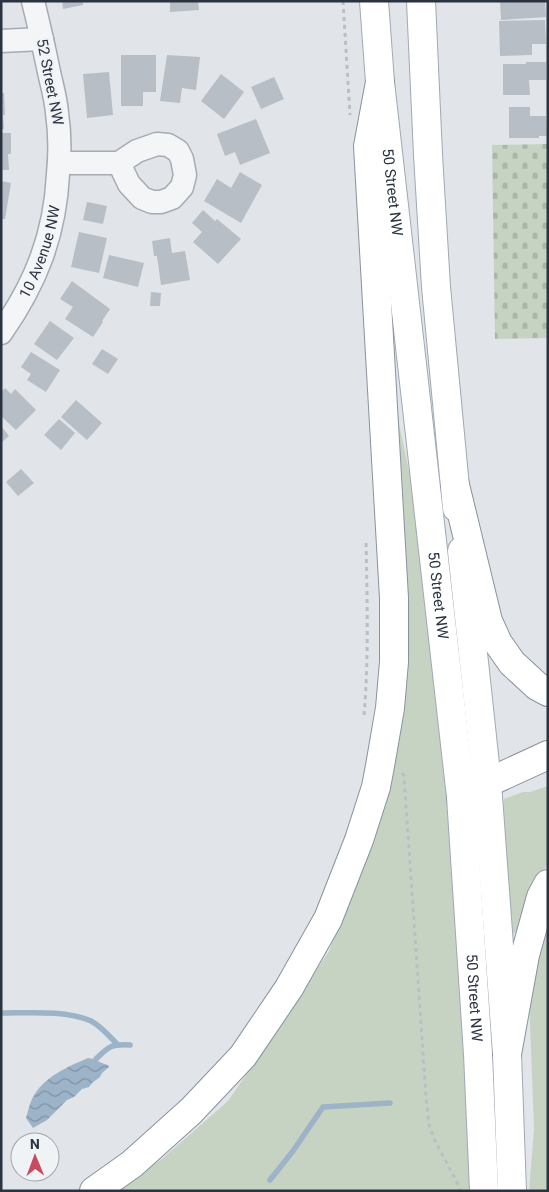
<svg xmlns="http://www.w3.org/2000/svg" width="549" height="1192" font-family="Roboto,sans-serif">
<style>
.green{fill:#c7d3c2}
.cemetery{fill:url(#cemetery-stones)}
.water{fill:url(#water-waves)}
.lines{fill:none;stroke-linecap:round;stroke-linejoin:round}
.stream{stroke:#9db3c8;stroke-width:5.5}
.building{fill:#b8bec6}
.minor-casing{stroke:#a6abb3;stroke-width:25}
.major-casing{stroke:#a0a9b4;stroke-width:30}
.highway-casing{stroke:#89929f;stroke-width:30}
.path{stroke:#bbbfc4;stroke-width:3;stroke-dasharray:4 4;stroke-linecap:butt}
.minor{stroke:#f3f5f7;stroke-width:22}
.major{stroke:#fff;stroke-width:28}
.highway{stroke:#fff;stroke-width:28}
.labels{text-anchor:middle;stroke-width:4.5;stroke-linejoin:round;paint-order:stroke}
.street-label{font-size:15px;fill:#2a3340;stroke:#f0f3f6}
</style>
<defs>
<pattern id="cemetery-stones" width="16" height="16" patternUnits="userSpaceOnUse" patternTransform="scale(1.25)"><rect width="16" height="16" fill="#c7d3c2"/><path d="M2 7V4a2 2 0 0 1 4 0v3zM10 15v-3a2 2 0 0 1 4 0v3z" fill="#abb6a8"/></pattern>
<pattern id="water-waves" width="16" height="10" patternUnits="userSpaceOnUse" patternTransform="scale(1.25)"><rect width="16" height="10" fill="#9db3c8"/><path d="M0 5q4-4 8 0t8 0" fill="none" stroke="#8092a4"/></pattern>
</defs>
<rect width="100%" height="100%" fill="#e1e4e9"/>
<!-- green -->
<g class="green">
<polygon points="397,405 399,424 410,476 419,539 457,896 474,1191 112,1191 162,1159 228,1101 266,1046 329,951 380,811"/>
<path d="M548,786V863L534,890L521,928L513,934C509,908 507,881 505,855C504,837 502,818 504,799L523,792H530Z"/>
<polygon points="548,909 548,1191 529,1191 534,1129 529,996"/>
</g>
<!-- cemetery -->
<polygon class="cemetery" points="548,144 548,338 495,339 492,145"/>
<!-- water -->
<path class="water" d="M88,1058C96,1059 100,1063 108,1065L109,1067L102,1073L100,1077L92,1083L89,1087L82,1089L74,1097L67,1100L47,1120L33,1128L26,1118C28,1112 29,1105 32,1099C43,1077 67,1067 88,1058Z"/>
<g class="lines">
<!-- stream -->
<g class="stream">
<path d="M1,1013C28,1013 66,1010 91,1021C101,1026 109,1036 117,1044"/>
<path d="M96,1059C109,1046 111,1044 130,1045"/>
<polyline points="270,1180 293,1151 323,1107 390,1103"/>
</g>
</g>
<!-- building -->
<g class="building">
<polygon points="62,1 83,1 83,5 63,9"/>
<polygon points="170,1 198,1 199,10 170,12"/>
<polygon points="500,1 545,1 546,17 501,20"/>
<polygon points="545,20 546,44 532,44 532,55 500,56 499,21"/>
<polygon points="121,55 156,55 156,92 143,92 143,106 121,106"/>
<polygon points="167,55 200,57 196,90 182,88 180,103 160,101"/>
<polygon points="526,62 546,62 546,80 529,80 530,95 503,95 503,64 526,64"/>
<polygon points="109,72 113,115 87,118 83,74"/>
<polygon points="221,74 244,92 224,119 201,101"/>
<polygon points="274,77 284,99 261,109 251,87"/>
<polygon points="1,93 4,93 5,115 3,115 4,129 1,129"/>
<polygon points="509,107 530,107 530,116 546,116 547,136 539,136 539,138 509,138"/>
<polygon points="256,119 270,153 240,165 235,152 225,156 217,134"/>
<polygon points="1,133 11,133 11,154 8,154 9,170 1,170"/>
<polygon points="240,172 262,185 241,223 204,201 217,179 231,188"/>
<polygon points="1,181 11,183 5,219 1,219"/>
<polygon points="87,202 107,206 103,224 83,220"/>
<polygon points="203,210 215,221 217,219 241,239 218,264 193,242 202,232 192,223"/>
<polygon points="79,232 107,238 99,273 71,267"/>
<polygon points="170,238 172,253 185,251 190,280 161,285 157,256 154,256 152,241"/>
<polygon points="109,255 144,263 138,287 103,278"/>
<polygon points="72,281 110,309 102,321 103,322 93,337 65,319 73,307 60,299"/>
<polygon points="151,292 161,293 160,306 150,306"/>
<polygon points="50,321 74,338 57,360 34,344"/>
<polygon points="102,349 118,359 108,374 92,364"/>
<polygon points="31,352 60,370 46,392 27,380 31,374 21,367"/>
<polygon points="5,388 11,394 15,389 36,410 16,430 1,416 1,392"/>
<polygon points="76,400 102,423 87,440 61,417"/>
<polygon points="59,419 75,433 61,450 44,435"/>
<polygon points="1,426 9,436 1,443"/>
<polygon points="21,469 34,483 18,496 6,482"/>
</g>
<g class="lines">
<!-- minor casing -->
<g class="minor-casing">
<g id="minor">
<polyline points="1,41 42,39"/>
<polyline points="59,163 119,163 137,151 157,144 168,145 178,151 182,159 185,175 182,187 172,198 161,202 152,202 142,198 129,184 119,163"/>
<path id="s1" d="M1,333C36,283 55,235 58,174C60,154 60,133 57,113C56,99 52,86 49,72C44,48 39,25 33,1"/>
</g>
</g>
<!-- major casing -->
<g class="major-casing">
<g id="major">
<path id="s2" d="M374,1L380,82L461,797L478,1054L484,1191"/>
<polyline points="421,1 428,155 436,287 457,508"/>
<polyline points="462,551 487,783 507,1054 512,1191"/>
</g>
</g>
<!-- highway casing -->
<g class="highway-casing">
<g id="highway">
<polyline points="455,485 488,621 498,643 512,663 537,686 548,692"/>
<polyline points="461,797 487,783 548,755"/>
<polyline points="507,1054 525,955 541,897 548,884"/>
<polyline points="94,1191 132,1164 191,1111 243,1056 289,988 328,919 359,840 376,787 380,766 390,708 394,662 394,598 368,146 380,82"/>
</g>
</g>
<!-- path -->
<g class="path">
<polyline points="343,1 350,115"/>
<path d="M364,715C369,657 367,597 366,539"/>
<polyline points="402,773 404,776 426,1096 429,1125 435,1141 459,1186 460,1190"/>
</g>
<!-- minor -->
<use href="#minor" class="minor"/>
<!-- major -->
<use href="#major" class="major"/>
<!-- highway -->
<use href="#highway" class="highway"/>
</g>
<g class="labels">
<!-- street labels -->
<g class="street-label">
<text transform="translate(50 82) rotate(79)" y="5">52 Street NW</text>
<text dy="5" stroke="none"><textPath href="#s2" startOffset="192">50 Street NW</textPath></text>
<text dy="5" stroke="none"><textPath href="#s1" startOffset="91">10 Avenue NW</textPath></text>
<text dy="5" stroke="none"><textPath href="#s2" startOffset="598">50 Street NW</textPath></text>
<text dy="5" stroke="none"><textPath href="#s2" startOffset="1002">50 Street NW</textPath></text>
</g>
</g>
<!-- border -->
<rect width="549" height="1192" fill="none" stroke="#2a3340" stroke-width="5"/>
<!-- north arrow -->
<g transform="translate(35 1157) rotate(359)"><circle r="24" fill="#f0f3f6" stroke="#a1a6ad"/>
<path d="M0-4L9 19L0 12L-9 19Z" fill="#c94b62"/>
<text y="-8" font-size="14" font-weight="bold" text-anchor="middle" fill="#2a3340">N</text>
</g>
</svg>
